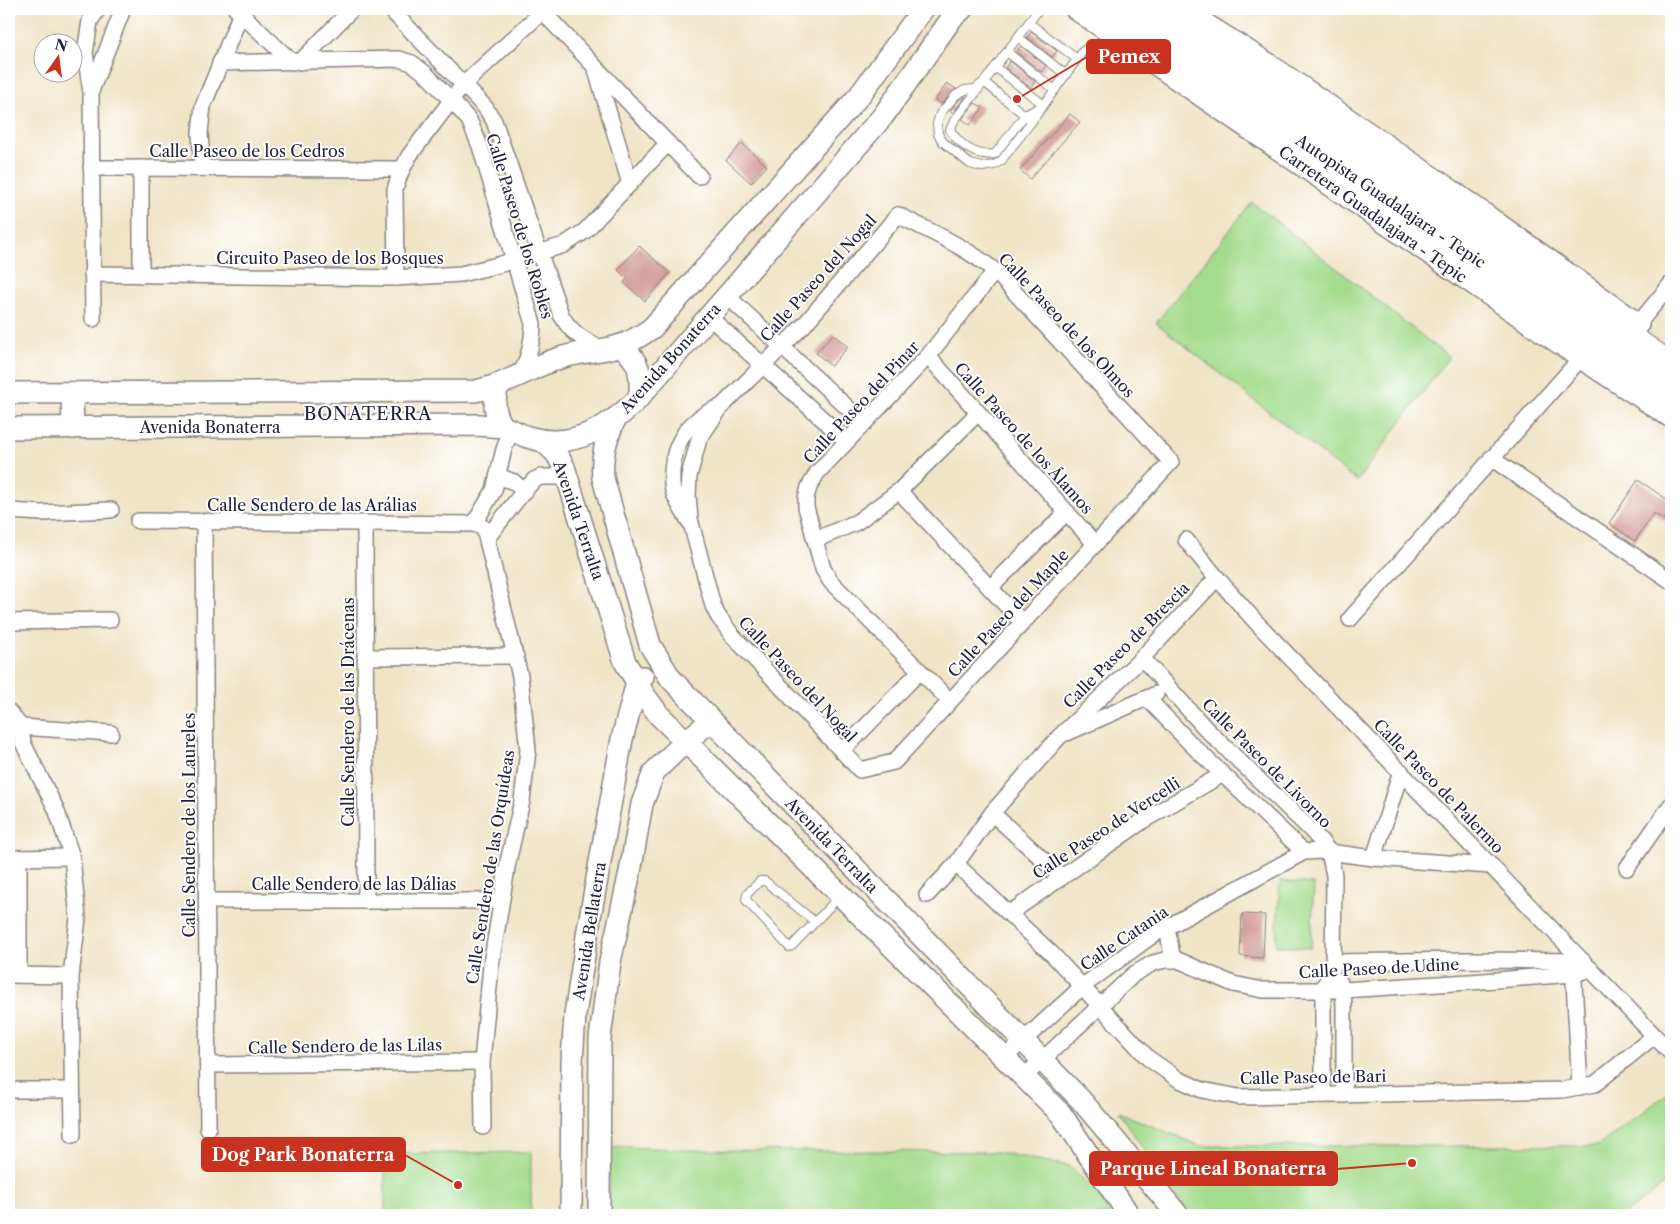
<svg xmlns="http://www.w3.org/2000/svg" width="1680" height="1224" font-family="'Libre Caslon Text',serif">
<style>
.green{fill:#a4dc8e;stroke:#637f64}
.building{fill:#ce9590}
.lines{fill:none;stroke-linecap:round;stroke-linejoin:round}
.lane-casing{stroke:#888380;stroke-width:10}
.street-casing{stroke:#888380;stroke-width:18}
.secondary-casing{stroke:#888380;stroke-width:24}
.highway-casing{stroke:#888380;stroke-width:30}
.lane{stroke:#fff;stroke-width:8}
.street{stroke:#fff;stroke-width:15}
.secondary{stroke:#fff;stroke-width:21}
.highway{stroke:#fff;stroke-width:28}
.labels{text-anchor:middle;stroke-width:4;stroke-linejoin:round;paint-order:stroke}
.street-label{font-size:16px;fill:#22223b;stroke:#fff}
.neighbourhood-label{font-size:18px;letter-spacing:1px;fill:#22223b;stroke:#fff}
.leader{fill:none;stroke:#c8321e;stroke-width:2}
.callout-dot{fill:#c8321e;stroke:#fff;stroke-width:2}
.callout{fill:#c8321e;stroke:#c8321e;stroke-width:2}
.callout-label{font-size:18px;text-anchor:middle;font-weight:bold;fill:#fff}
</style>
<rect width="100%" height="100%" fill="#fff"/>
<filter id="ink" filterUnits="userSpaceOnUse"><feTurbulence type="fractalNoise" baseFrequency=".02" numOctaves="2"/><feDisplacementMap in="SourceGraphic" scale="10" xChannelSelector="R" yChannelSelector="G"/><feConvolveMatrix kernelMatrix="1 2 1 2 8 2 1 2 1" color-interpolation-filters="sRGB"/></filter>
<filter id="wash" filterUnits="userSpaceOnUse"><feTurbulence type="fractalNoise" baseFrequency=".0096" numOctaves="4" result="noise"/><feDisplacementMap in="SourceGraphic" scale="20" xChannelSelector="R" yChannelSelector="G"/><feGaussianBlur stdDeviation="1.12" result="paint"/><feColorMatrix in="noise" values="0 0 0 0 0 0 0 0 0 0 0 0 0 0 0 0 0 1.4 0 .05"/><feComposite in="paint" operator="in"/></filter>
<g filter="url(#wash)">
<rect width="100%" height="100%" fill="#efe4c6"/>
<!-- green -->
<g class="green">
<polygon points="1252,202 1449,357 1357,481 1156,323"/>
<polygon points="1280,881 1314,884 1311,948 1276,946"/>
<polygon points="1671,1091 1671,1179 1624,1215 1234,1214 1233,1215 1189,1215 1118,1112 1201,1146 1598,1146"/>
<polygon points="609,1146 689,1150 997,1152 1070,1166 1096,1193 1110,1215 609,1215"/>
<polygon points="531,1152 531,1215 385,1215 385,1154"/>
</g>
<g id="blocks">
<!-- building -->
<g class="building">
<polygon points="1031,32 1057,51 1052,57 1027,37"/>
<polygon points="1021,46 1046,66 1042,72 1016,52"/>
<polygon points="1010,61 1035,81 1031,88 1005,68"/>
<polygon points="947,83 956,89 941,104 935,100"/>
<polygon points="966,96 953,113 950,111 960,99"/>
<polygon points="975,103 983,108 970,125 962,119"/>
<polygon points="1070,114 1080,122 1030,179 1020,170"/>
<polygon points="742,143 767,166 751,183 726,160"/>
<polygon points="639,246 670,273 645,301 624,283 627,279 618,270"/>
<polygon points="833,334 848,347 831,366 816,353"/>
<polygon points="1638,480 1671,502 1671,525 1654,513 1635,541 1609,523"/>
<polygon points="1242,914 1265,915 1263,958 1240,956"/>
</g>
</g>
</g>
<g filter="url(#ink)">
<use href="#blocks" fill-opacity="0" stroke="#888380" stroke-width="1"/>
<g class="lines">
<!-- lane casing -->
<g class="lane-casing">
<g id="lane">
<polyline points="1029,23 1077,59"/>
<polyline points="1018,37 1066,75"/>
<polyline points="1007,52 1055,90"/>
<path d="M995,67L1044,105L1025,115L995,154C975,157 961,146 950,130L954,121L984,82L1032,121L1083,51C1094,44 1103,42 1116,45"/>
<polyline points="1032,121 1001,161 994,165 982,167 970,164 943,142 938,134 937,124 940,114 956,95 965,90 975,89 984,82 1039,9"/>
<polyline points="815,922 765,881 760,881 747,894 746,900 789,947 792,946 840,896"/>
</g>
</g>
<!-- street casing -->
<g class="street-casing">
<g id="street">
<polyline points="236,9 292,62"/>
<path d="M390,9L485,107L494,121L561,315C572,334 583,339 601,349"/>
<polyline points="540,9 699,176"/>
<polyline points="300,62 352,9"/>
<path d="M220,63L399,59L412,63L426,74L451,100L469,120L480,146L533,324C533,343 529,357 521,374"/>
<polyline points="596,70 630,184"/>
<polyline points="91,91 123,9"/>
<polyline points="91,168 402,169"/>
<polyline points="141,168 141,275"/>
<polyline points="202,168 200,132 203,106 241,13"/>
<path d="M898,215C931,232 966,247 995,271L1171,462L894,762L860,770L732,635L718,616L713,606L690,519L688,496L689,476L699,439L721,407L804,325Z"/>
<polyline points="92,274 396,278 461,274 498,265 564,245 585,231 668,143"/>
<polyline points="396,278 395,189 400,174 409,156 463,85 543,11"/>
<polyline points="726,295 864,423"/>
<polyline points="708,316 847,441"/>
<polyline points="93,319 91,92 85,53 90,21 98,9"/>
<polyline points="1638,324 1671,284"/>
<polyline points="928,356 1095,544"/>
<polyline points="1491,458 1671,581"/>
<polyline points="498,476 514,482 524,491"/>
<polyline points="899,491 1022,622"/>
<polyline points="9,511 41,513 111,510"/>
<polyline points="138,521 474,524 484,528 520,676 528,750 522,801 508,862 491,965 482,1062 483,1127"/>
<path d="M689,521C683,511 676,502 673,490C671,484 672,477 672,471C674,441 690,419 717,408"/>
<polyline points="204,522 208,1129"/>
<polyline points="365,523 366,901"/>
<polyline points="474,524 494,490 504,449 511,430"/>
<polyline points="487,538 524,491 534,480 541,477 567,477"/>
<polyline points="815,540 857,522 899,491 978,413"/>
<polyline points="1186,540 1217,578 1255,621 1671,1053"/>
<polyline points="990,588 1067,512"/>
<polyline points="1350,619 1581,358"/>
<polyline points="9,622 110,620"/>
<polyline points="365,657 516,656"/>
<polyline points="1142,658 1207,730 1310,829 1320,840 1329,852 1334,875 1333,968 1323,989 1323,1095"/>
<polyline points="1148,699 1191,744 1304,852"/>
<polyline points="950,701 831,582 823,569 806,507 806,498 809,487 817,473 928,356 995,271"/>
<polyline points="9,712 21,727 23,743 56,809 72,857 78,918 71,976 73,1135"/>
<polyline points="13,728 21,727 111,733"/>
<polyline points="1067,733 1156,694"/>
<polyline points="842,751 920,671"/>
<polyline points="992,813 1062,877"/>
<polyline points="10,858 72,857"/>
<polyline points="1374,858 1401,771"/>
<polyline points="956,864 1053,955 1148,1058 1178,1079 1202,1090 1239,1097 1562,1090 1595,1084 1654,1036"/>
<polyline points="1627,868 1671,805"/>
<polyline points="927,895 956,864 992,813 1059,737 1142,658 1217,578"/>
<polyline points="207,901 501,901"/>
<polyline points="1010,913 1144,820 1223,774"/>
<polyline points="1167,928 1173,960"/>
<polyline points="1333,962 1467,960 1583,961"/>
<polyline points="1573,964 1580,1087"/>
<polyline points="10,975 71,976"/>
<polyline points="19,975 19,858"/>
<polyline points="1339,981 1343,990 1344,1006 1344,1095"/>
<polyline points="1004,1058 1083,986 1153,935 1304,852 1320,851 1374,858 1492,866"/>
<polyline points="208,1065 482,1062"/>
<polyline points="1024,1077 1134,974 1153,963 1165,960 1178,960 1233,984 1263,990 1343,990 1470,982 1574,974 1591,969"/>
<polyline points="9,1090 72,1090"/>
</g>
</g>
<!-- secondary casing -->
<g class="secondary-casing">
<g id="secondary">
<polyline points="1076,9 1581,358 1671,417"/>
<polyline points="1181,9 1268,64 1449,189 1638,324"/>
<path d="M621,345C639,362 641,370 640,394"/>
<path d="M498,386C493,402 494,413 503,427"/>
<path d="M9,393L475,391C504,386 529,368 557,359C578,351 601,352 622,345C633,341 642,335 652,328L859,96L923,9"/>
<polyline points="72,393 73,428"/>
<path d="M615,419C606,439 601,456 603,478L650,645L671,679L1080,1099L1178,1215"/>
<path d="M9,428L479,425C486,426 495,426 502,427C511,429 519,434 528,437C568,450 605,430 634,403L883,116L952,18L962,9"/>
<polyline points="542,440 556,453 564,467 625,662 645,696 659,715 1061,1114 1129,1215"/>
<polyline points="571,1215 572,1061 575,1015 588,929 622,739 637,682 643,677"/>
<polyline points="599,1215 600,1038 610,962 630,872 642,804 654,772 686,741 711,721"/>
</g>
</g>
<!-- highway casing -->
<g class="highway-casing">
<g id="highway">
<polyline points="1110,9 1671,393"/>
<polyline points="1147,9 1671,367"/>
</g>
</g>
<!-- lane -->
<use href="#lane" class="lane"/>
<!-- street -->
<use href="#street" class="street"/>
<!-- secondary -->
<use href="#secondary" class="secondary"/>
<!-- highway -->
<use href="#highway" class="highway"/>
</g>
</g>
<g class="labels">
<!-- street labels -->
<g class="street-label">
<text x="247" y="157">Calle Paseo de los Cedros</text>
<text transform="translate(1391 201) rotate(34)" y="6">Autopista Guadalajara - Tepic</text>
<text transform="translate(1373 214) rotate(35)" y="6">Carretera Guadalajara - Tepic</text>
<text transform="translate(520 226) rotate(73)" y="6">Calle Paseo de los Robles</text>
<text x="330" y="264">Circuito Paseo de los Bosques</text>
<text transform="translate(818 278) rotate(-48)" y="6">Calle Paseo del Nogal</text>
<text transform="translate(1067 325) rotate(47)" y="6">Calle Paseo de los Olmos</text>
<text transform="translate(670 358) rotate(-48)" y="6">Avenida Bonaterra</text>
<text transform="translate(861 402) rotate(-47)" y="6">Calle Paseo del Pinar</text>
<text x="210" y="433">Avenida Bonaterra</text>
<text transform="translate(1024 438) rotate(48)" y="6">Calle Paseo de los Álamos</text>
<text x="312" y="511">Calle Sendero de las Arálias</text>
<text transform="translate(579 520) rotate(71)" y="6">Avenida Terralta</text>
<text transform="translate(1008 613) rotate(-47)" y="6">Calle Paseo del Maple</text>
<text transform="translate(1126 645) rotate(-45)" y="6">Calle Paseo de Brescia</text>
<text transform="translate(798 679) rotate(47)" y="6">Calle Paseo del Nogal</text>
<text transform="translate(348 712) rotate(-90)" y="6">Calle Sendero de las Drácenas</text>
<text transform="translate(1267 763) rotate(45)" y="6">Calle Paseo de Livorno</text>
<text transform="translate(1439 786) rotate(46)" y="6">Calle Paseo de Palermo</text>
<text transform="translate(189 825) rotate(-90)" y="6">Calle Sendero de los Laureles</text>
<text transform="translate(1106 828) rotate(-33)" y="6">Calle Paseo de Vercelli</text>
<text transform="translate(832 845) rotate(46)" y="6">Avenida Terralta</text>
<text transform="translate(490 867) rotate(-81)" y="6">Calle Sendero de las Orquídeas</text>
<text x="354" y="890">Calle Sendero de las Dálias</text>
<text transform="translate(589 931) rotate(-81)" y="6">Avenida Bellaterra</text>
<text transform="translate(1124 938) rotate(-34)" y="6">Calle Catania</text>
<text transform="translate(1379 968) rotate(-3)" y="6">Calle Paseo de Udine</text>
<text transform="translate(345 1046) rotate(-1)" y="6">Calle Sendero de las Lilas</text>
<text transform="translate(1313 1077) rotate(-1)" y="6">Calle Paseo de Bari</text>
</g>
<!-- neighbourhood labels -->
<g class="neighbourhood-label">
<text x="368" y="420">BONATERRA</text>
</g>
</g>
<!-- callouts -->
<path class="leader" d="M1017 99L1087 57M458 1185L405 1155M1412 1163L1337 1169"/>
<g class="callout-dot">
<circle cx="1017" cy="99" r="5"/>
<circle cx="458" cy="1185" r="5"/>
<circle cx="1412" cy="1163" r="5"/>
</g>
<g class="callout">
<rect x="1087" y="40" width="83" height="33" rx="5"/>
<rect x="202" y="1138" width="203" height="33" rx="5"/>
<rect x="1090" y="1152" width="247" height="33" rx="5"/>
</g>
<g class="callout-label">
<text x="1129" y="63">Pemex</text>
<text x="303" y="1161">Dog Park Bonaterra</text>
<text x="1213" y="1175">Parque Lineal Bonaterra</text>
</g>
<!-- margin -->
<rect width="1680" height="1224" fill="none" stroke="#fff" stroke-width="30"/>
<!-- north arrow -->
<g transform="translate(58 58) rotate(14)"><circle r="24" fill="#ffffff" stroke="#a7a7b1"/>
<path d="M0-4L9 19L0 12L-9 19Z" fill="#c8321e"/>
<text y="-8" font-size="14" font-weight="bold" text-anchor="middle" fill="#22223b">N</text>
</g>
</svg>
